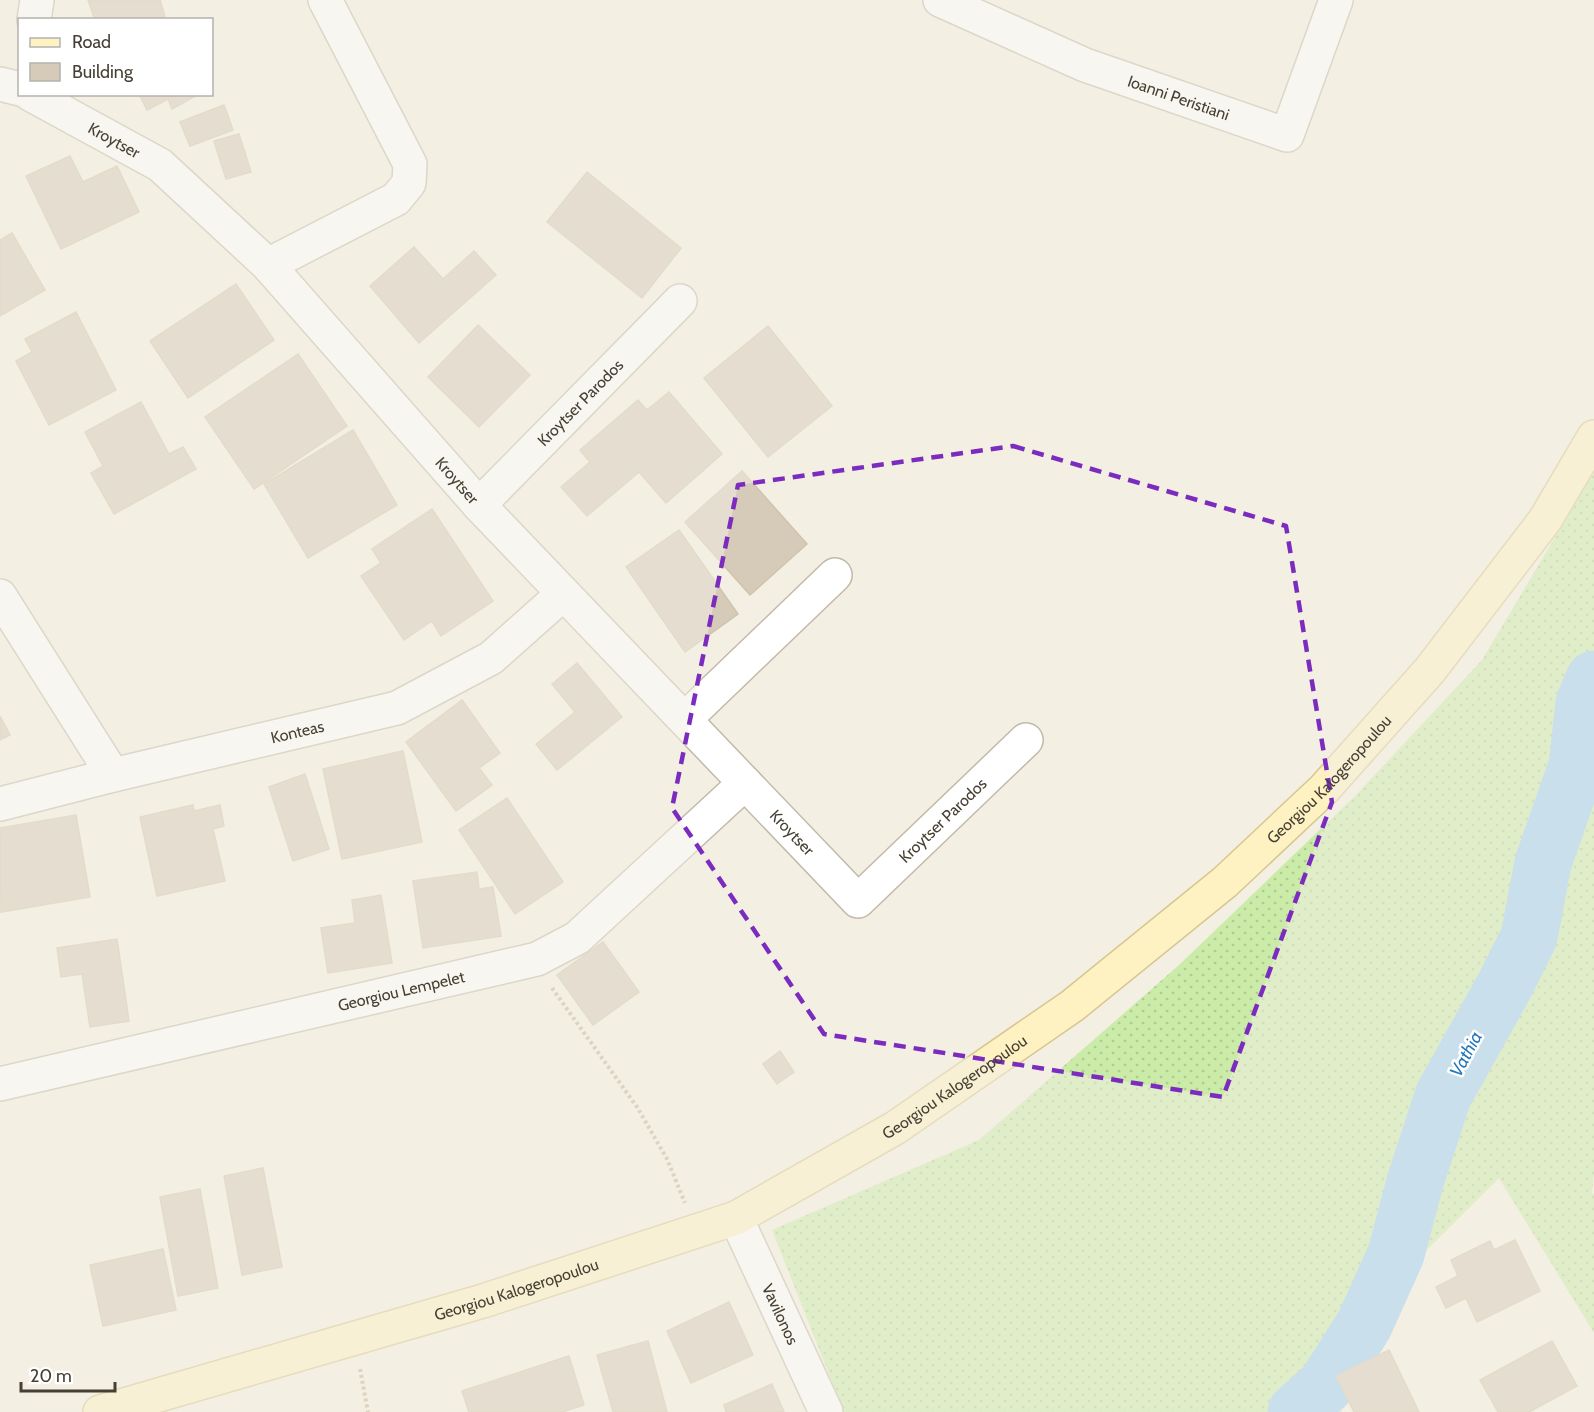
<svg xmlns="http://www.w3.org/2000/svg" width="1594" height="1412" font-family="Cabin,sans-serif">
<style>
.grass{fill:url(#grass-dots)}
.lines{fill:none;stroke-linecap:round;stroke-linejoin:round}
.river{stroke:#9acdf6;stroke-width:57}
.building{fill:#d6cbb8;stroke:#d1c3ab;stroke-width:1.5}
.street-casing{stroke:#c2baa8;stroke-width:36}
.secondary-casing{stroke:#d7c68f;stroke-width:36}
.path{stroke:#c2b495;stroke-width:4;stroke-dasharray:3 3;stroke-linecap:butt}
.street{stroke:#fff;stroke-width:33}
.secondary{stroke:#fff2c2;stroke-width:33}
.marked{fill:none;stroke:#7b2cbf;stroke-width:4.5;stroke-dasharray:12 8;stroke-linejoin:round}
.labels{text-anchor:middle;stroke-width:5;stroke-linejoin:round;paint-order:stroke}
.street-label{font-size:16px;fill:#463f33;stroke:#fff}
.water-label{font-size:18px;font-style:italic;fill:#2476ba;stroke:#fff}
</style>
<defs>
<pattern id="grass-dots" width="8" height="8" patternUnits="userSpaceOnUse" patternTransform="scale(1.5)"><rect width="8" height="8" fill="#cbeba8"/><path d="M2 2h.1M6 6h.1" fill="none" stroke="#b0cb91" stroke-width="1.8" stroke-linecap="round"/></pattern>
</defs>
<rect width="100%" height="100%" fill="#f3efe3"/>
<!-- grass -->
<polygon class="grass" points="1594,472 1594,1174 1592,1193 1594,1194 1594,1333 1499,1178 1325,1351 1342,1412 844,1412 772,1230 979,1140 1178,966 1356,795 1482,660"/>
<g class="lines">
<!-- river -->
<polyline class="river" points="1296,1412 1326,1385 1364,1325 1396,1254 1415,1182 1443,1096 1505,985 1529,937 1543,863 1577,766 1584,703 1594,679"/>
</g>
<!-- building -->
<g class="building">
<polygon points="88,0 160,0 166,20 95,20"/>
<polygon points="139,94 199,94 172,109 168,99 147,110"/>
<polygon points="224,105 233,130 190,146 180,122"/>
<polygon points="239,134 251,172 226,179 214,141"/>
<polygon points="70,156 83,182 117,166 139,212 61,249 26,176"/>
<polygon points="587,172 681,248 642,298 547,222"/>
<polygon points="12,233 45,290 0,316 0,240"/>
<polygon points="414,247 443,279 474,251 496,275 419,343 370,286"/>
<polygon points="236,284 274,340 188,398 150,341"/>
<polygon points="76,312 116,390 49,425 16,361 32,352 25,339"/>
<polygon points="478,325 530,375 479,427 428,377"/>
<polygon points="768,326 832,406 768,457 704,378"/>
<polygon points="298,354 347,426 254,489 205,417"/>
<polygon points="669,392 722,454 666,503 639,472 587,516 561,487 590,462 580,450 638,400 647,410"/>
<polygon points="141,402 169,454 183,447 196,469 114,514 91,473 103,466 85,432"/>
<polygon points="353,430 397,505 308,558 264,484"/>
<polygon points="742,471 807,544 750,595 685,522"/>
<polygon points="432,509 493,601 441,636 432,621 404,640 361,576 381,563 372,549"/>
<polygon points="679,530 738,614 685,652 626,567"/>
<polygon points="577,663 622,717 557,770 536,744 575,712 552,684"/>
<polygon points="462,700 500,753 479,768 492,785 456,811 406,742"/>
<polygon points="0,716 10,735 0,740"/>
<polygon points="403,751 422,842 342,859 323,769"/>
<polygon points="305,774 329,849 293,861 269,787"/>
<polygon points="507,798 563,882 515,914 459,830"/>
<polygon points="193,805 194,811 220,805 224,826 213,829 225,881 157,896 140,817"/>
<polygon points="76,815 90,897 1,912 0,828"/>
<polygon points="477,872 479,889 493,887 501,936 423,948 413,881"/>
<polygon points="381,895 392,963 328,973 321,928 355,923 352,900"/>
<polygon points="117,939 129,1021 90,1027 82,974 61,977 57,948"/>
<polygon points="603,942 639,992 593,1025 557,975"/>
<polygon points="780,1051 794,1072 777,1084 763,1064"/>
<polygon points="263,1168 282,1267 242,1275 224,1176"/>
<polygon points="200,1189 218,1288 178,1296 160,1197"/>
<polygon points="1515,1240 1540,1291 1477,1322 1466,1298 1446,1308 1436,1287 1458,1276 1451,1260 1490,1241 1494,1250"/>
<polygon points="163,1249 176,1310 103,1326 90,1265"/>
<polygon points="729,1302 753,1355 691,1383 667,1331"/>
<polygon points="648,1341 667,1412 613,1412 597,1355"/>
<polygon points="1552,1341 1577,1386 1529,1412 1498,1412 1480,1380"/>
<polygon points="1389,1350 1419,1412 1354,1412 1336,1376"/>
<polygon points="569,1356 584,1405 562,1412 469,1412 462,1391"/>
<polygon points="772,1384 784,1412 726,1412 724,1405"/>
</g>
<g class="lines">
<!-- street casing -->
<g class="street-casing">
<g id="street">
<path id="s1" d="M940,0L1085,65L1287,135L1336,0"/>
<polyline points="34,20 37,0"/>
<polyline points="0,84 20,89"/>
<path id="s2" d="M30,94L160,165L268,265L479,505L858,901L1026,740"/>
<polyline points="268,265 396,199 409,183 410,164 325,0"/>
<path id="s3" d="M479,505L680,301"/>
<polyline points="0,596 113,775"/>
<polyline points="685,719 835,575"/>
<path id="s4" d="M0,804L113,775L397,708L491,658L563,594"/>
<path id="s5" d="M0,1084L537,959L577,938L745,783"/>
<path id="s6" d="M736,1218L826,1412"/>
</g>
</g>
<!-- secondary casing -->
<g class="secondary-casing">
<g id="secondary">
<path id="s7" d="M100,1412L483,1301L736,1218L895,1128L1072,1006L1225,882L1324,789L1430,670L1545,520L1594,437"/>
</g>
</g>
<!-- path -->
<g class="path">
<polyline points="552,988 637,1107 667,1159 685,1203"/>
<polyline points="360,1369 368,1412"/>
</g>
<!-- street -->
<use href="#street" class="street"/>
<!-- secondary -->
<use href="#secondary" class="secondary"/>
</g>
<!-- marked area -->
<path d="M0 0H1594V1412H0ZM1013,446L1286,526L1332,802L1223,1097L824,1034L672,808L738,485Z" fill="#f3efe3" fill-opacity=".55" fill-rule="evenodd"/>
<path class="marked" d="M1013,446L1286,526L1332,802L1223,1097L824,1034L672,808L738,485Z"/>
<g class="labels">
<!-- street labels -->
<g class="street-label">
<text dy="6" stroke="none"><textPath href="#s1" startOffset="258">Ioanni Peristiani</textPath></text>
<text dy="6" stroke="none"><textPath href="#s2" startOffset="96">Kroytser</textPath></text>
<text dy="6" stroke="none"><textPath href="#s3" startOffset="144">Kroytser Parodos</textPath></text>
<text dy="6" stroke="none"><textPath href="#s2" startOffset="582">Kroytser</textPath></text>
<text dy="6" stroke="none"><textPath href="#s4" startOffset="306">Konteas</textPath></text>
<text dy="6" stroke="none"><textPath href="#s7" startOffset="1406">Georgiou Kalogeropoulou</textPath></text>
<text dy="6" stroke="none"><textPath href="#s2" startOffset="1280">Kroytser Parodos</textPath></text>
<text dy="6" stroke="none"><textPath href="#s2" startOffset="1068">Kroytser</textPath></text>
<text dy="6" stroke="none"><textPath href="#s5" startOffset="412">Georgiou Lempelet</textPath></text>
<text dy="6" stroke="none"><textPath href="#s7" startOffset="920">Georgiou Kalogeropoulou</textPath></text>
<text dy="6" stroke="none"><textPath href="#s7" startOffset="434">Georgiou Kalogeropoulou</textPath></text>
<text dy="6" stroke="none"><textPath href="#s6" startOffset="106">Vavilonos</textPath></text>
</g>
<!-- water labels -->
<g class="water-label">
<text transform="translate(1466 1054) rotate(-62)" y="6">Vathia</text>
</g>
</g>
<!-- legend -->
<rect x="18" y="18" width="195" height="78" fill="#ffffff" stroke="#b5b2ad" stroke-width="1.5"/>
<rect x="30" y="38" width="30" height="9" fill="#fff2c2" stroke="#b5b2ad" stroke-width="1.5"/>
<text x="72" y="48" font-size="18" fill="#463f33">Road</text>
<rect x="30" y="63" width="30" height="18" fill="#d6cbb8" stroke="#b5b2ad" stroke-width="1.5"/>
<text x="72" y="78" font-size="18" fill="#463f33">Building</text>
<!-- scale -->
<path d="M21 1382v9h94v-9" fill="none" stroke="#463f33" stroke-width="3"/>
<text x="30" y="1382" font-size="18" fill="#463f33" stroke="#ffffff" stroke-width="4.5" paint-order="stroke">20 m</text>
</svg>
